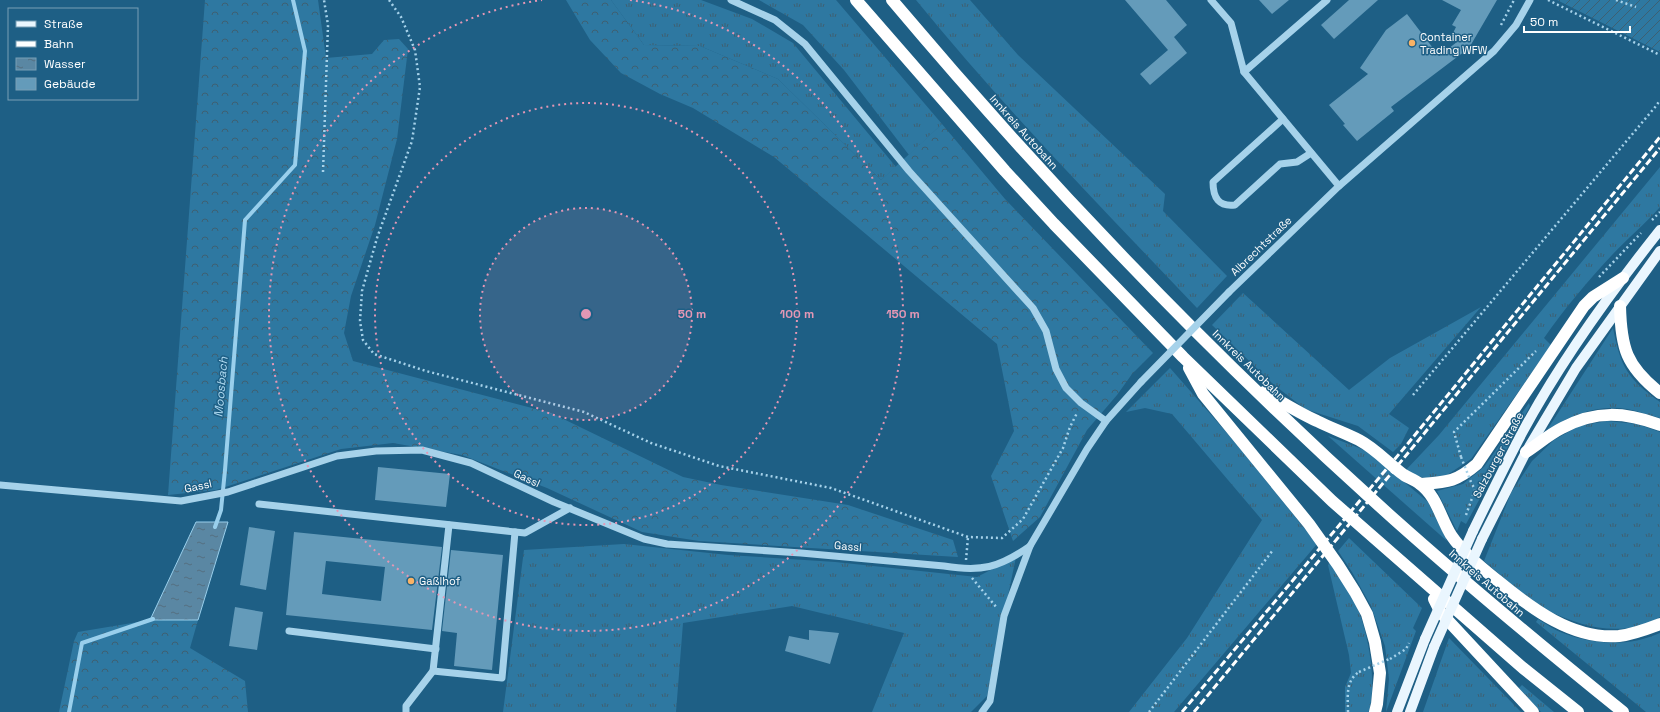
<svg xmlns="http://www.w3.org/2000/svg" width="1660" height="712" font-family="'Space Grotesk',sans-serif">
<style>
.grass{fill:url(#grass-tufts)}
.forest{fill:url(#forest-crowns)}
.garden{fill:url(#garden-furrows)}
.water{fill:url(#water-ripples);stroke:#99cfec}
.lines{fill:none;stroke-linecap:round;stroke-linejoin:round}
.stream{stroke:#99cfec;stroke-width:4}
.building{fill:#649bba;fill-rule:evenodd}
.path{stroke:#a6d2ea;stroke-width:2.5;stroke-dasharray:2 3;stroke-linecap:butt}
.minor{stroke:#a6d2ea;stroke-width:7}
.major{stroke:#eaf6fe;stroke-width:10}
.highway{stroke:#fff;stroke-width:12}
.rail{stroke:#fff;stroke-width:3;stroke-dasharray:7 3;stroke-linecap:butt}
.path-bridge{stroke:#a6d2ea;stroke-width:2.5;stroke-dasharray:2 3;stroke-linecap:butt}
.minor-bridge{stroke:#a6d2ea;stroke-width:7}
.major-bridge{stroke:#eaf6fe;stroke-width:10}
.ring{fill:none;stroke:#e497b5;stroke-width:2;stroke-dasharray:2 4}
.poi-dot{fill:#f9b265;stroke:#1e5f85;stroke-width:1.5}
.labels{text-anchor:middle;stroke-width:3;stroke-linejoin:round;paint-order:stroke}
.poi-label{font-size:11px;fill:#fff;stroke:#1e5f85;text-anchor:start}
.street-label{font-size:11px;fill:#fff;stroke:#1e5f85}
.water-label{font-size:12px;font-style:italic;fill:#b1dbf2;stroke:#1e5f85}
.centre{fill:#e497b5;stroke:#1e5f85;stroke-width:2}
.ring-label{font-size:12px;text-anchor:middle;font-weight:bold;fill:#e497b5;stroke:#1e5f85;stroke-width:3;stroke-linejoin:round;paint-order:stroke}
</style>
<defs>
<pattern id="grass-tufts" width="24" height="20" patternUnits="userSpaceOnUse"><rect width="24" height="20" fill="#2e78a1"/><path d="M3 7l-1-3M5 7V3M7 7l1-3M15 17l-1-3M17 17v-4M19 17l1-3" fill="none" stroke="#3e6072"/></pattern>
<pattern id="forest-crowns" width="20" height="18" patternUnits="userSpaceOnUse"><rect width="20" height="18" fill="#2e78a1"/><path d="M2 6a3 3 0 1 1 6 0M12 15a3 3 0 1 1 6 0" fill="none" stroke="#3e6072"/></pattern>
<pattern id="garden-furrows" width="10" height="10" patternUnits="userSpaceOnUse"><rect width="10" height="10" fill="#2e78a1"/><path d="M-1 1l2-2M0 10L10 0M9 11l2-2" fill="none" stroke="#3e6072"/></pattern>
<pattern id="water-ripples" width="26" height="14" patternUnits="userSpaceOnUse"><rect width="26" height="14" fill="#5a87a3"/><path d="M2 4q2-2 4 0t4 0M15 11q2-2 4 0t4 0" fill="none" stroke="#546f80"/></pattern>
</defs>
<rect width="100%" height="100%" fill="#1e5f85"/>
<!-- grass -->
<g class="grass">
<polygon points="611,0 701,0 752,19 793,43 896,167 881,180 778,79 700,46 644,45"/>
<polygon points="759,0 836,0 942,124 909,155 844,70 803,25"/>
<path d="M916,0H970L1018,55L1165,194L1163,211L1227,276L1197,308C1101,207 1004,108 916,0Z"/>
<path d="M1660,167V207C1645,224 1628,238 1612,255C1588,281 1564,309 1544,338L1551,345L1471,459L1447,475L1426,478L1413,475L1405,471L1439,435Z"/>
<polygon points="1243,293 1349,390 1390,358 1481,307 1389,414 1409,428 1401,444 1393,452 1358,426 1305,409 1273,384 1212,325"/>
<path d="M1613,328C1621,368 1627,378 1660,402V418C1649,415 1638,411 1627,409C1598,404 1571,415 1547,430Z"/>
<polygon points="1170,368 1234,441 1317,544 1174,712 1129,712 1187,638 1262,520 1172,414 1145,408 1126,412"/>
<polygon points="1529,403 1530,406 1466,524 1461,521 1457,531 1437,491 1463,484 1484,467"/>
<path d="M1607,421L1637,424L1660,432V617C1624,638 1584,628 1549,611C1528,600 1502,576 1484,561L1511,493L1532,461L1554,440L1579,426Z"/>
<polygon points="1328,436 1367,451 1428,502 1447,541"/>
<polygon points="1349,538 1422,608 1413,628 1416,631 1386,712 1389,679 1385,646 1371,606 1352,572 1338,551"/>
<polygon points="624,544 728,555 835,562 977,577 1016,557 987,696 971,712 872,712 904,633 792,606 683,623 676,712 503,712 524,550"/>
<path d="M1330,561C1337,572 1346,583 1352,595C1367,625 1378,679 1369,712H1345V687L1351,673L1349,655L1328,565Z"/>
<path d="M1538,619C1546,624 1554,630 1563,633C1594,645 1629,647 1660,633V712H1646L1536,622Z"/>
<polygon points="1449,638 1521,712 1423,712"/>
<polygon points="1522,685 1554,712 1541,712 1519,688"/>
</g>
<!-- forest -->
<g class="forest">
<polygon points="205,0 318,0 326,58 372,54 384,40 399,39 408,49 397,139 375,225 351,296 344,333 353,361 551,413 683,477 721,485 848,505 953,540 958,557 699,541 642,532 547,488 462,455 393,443 341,449 216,490 168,495"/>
<polygon points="566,0 611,0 644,45 700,46 778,79 881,180 942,124 1005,199 1153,353 1132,374 1117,395 1087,430 1040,517 1013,541 991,476 1014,431 997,344 774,157 693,108 660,94 621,73 590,40"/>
<polygon points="150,620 198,620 190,648 245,681 248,712 59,712 74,641 78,632"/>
</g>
<!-- garden -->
<polygon class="garden" points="1557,0 1660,0 1660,52"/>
<!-- water -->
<polygon class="water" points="196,522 228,522 198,620 150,620"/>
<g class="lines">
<!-- stream -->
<g class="stream">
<polyline points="215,527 221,510 225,470 245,220 295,165 305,51 293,0"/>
<polyline points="69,712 82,643 153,619"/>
</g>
</g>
<!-- building -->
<g class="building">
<polygon points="1125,0 1166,0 1187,25 1174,37 1187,53 1150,85 1140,74 1168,50"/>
<polygon points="1259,0 1289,0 1272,14"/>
<polygon points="1349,0 1378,0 1334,39 1321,25"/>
<polygon points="1442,0 1497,0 1469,48 1391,107 1394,111 1357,141 1343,125 1345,124 1329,105 1368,74 1360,68 1386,30 1407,14 1439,56 1462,38 1453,33 1456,27 1452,25 1461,10"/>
<polygon points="378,467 450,474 446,507 375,500"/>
<polygon points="249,527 275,531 266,590 240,585"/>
<path d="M294,532L442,547L432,630L286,615ZM326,561L385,567L381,601L322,594Z"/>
<polygon points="451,550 503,555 492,670 454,666 457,633 442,631"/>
<polygon points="235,607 263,612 257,650 229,646"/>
<polygon points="809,630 839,633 830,664 785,651 789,636 809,640"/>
</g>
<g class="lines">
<!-- path -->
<g class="path">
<polyline points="389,0 401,17 415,50 420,87 412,141 377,238 362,291 360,321 363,340 374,354 426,371 584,412 651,443 719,466 831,488 968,537 1002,538 1023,519 1063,448 1070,427 1077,413"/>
<polyline points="1548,0 1660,55"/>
<polyline points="1616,0 1636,7"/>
<polyline points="1501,25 1514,0"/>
<polyline points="323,172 328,25 324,0"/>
<polyline points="1652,220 1660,212"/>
<polyline points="1599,277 1641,233"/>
<polyline points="1413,395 1656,106 1660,100"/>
<polyline points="1461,457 1454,432 1536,351"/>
<polyline points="1466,515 1475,490 1472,484"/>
<polyline points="966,560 968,537"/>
<polyline points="972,578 997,608"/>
<polyline points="1390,659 1406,649 1409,643"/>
<polyline points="1149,712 1273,550"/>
<path d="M1348,712C1348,697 1345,681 1359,672"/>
</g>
<!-- minor -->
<g class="minor">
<polyline points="731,0 775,20 805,44 909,171 1033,308 1046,331 1056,369 1066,388 1081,403 1106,421"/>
<polyline points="1211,0 1231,23 1244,72 1339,186"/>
<polyline points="1244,72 1327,0"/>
<path d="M1283,119L1213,182C1213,198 1219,207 1235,205L1280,164L1297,162L1311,153"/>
<polyline points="1229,292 1339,186 1494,51 1516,25 1530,0"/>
<path d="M0,485L181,501L228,492L337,456L376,451L422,450L471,463L554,502L644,539L667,544L801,553L944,566C981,572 999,568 1030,546L1087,449L1106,421L1141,382"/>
<polyline points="259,504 525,533 570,508"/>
<polyline points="289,631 436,649"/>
<polyline points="433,671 449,525"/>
<polyline points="406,712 406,706 433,671 502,678 515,532"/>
<polyline points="982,712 990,701 1004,616 1030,546"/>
</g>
<!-- major -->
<g class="major">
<path d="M1473,531C1489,498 1505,465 1522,433C1560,362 1610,293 1660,230"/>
<polyline points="1482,539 1526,452 1576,368 1660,251"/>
<polyline points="1397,712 1425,639"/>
<polyline points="1410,712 1434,647"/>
</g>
<!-- highway -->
<g class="highway">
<polyline points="856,0 1005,171 1054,224 1183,357 1332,501 1523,668 1578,712"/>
<path d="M892,0C1047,184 1215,359 1395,520C1469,586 1545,649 1623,712"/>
<path d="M1620,306C1621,348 1626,366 1660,393"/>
<polyline points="1189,368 1203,394 1309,524 1338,565 1355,592 1367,614 1375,642 1380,673 1377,704 1375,712"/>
<path d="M1264,392C1282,402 1299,413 1317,421C1331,428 1345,433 1359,440C1376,449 1389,464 1404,475C1409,478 1415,480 1420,484C1436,495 1441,519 1451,535C1463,553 1482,568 1498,581C1532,609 1573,640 1619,636C1634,634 1647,629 1660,624"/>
<path d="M1526,452C1538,444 1550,434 1562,428C1596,410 1625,412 1660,425"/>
<path d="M1421,484C1448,482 1456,482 1477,464L1584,306L1593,297L1623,278"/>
<polyline points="1434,599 1441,613 1533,712"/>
</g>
<!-- rail -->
<g class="rail">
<polyline points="1182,712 1405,447 1660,137"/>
<polyline points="1194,712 1660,148"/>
</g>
<!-- path-bridge -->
<g class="path-bridge">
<polyline points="1461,457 1471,482"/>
<polyline points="1359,672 1389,659"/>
</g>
<!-- minor-bridge -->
<polyline class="minor-bridge" points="1141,382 1229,292"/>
<!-- major-bridge -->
<g class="major-bridge">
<polyline points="1425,639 1473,531"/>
<polyline points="1434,647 1482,539"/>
</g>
</g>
<!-- distance rings -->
<circle cx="586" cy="314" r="106" fill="#e497b5" fill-opacity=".12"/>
<g class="ring">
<circle cx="586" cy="314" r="106"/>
<circle cx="586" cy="314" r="211"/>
<path d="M630 0A317 317 0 1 1 542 0"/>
</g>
<!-- markers -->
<g class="poi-dot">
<circle cx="1412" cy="43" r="4"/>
<circle cx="411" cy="581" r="4"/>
</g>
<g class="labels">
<!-- poi labels -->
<g class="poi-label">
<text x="1420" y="41">Container<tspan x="1420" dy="13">Trading WFW</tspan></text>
<text x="419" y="585">Gaßlhof</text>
</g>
<!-- street labels -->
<g class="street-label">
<text transform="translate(1024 132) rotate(48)" y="4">Innkreis Autobahn</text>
<text transform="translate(1261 246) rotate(-44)" y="4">Albrechtstraße</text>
<text transform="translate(1249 365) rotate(44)" y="4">Innkreis Autobahn</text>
<text transform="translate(1498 455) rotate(-62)" y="4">Salzburger Straße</text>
<text transform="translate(527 478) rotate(25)" y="4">Gassl</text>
<text transform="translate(198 486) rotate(-12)" y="4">Gassl</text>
<text transform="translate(848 546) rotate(5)" y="4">Gassl</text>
<text transform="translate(1487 583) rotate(41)" y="4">Innkreis Autobahn</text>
</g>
<!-- water labels -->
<g class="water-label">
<text transform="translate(221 387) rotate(-85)" y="4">Moosbach</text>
</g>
</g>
<circle cx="586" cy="314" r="6" class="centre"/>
<g class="ring-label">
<text x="692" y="318">50 m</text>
<text x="797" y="318">100 m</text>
<text x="903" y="318">150 m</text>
</g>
<!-- legend -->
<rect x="8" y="8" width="130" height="92" fill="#1e5f85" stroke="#789fb6"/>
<rect x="16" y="21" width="20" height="6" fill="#eaf6fe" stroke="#789fb6"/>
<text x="44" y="28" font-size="12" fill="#ffffff">Straße</text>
<rect x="16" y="41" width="20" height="6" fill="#ffffff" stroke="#789fb6"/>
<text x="44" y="48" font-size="12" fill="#ffffff">Bahn</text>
<rect x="16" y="58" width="20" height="12" fill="url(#water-ripples)" stroke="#789fb6"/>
<text x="44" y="68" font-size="12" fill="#ffffff">Wasser</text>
<rect x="16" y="78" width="20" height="12" fill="#649bba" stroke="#789fb6"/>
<text x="44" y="88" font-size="12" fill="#ffffff">Gebäude</text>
<!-- scale -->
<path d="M1524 26v6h106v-6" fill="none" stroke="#ffffff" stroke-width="2"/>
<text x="1530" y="26" font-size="12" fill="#ffffff" stroke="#1e5f85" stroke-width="3" paint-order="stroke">50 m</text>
</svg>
